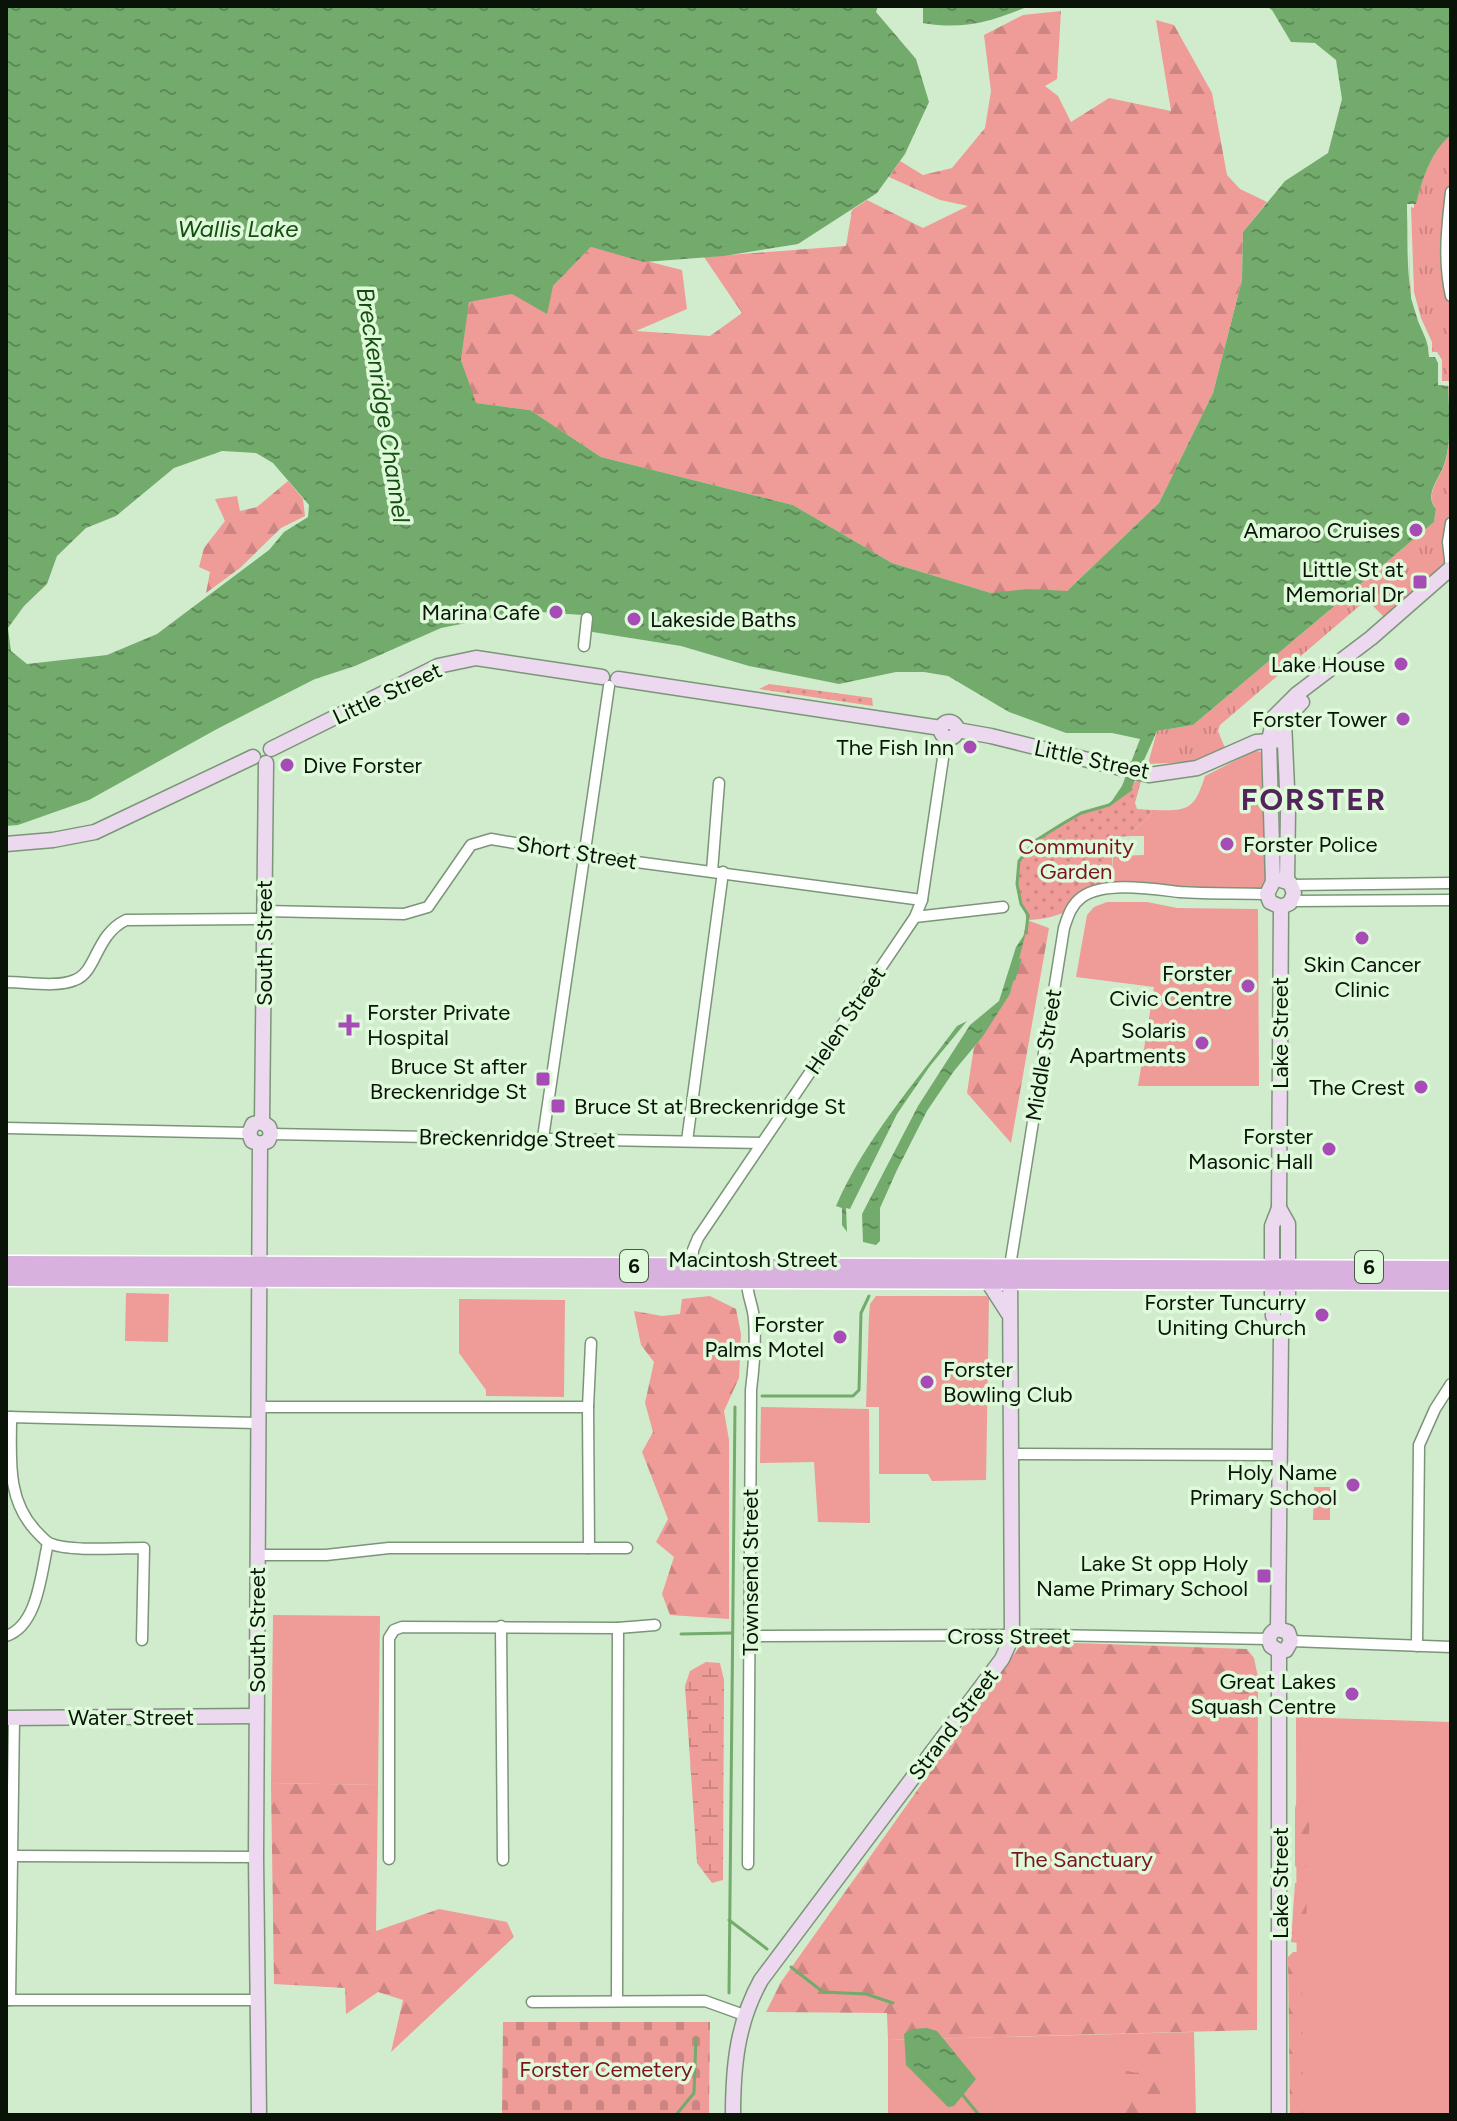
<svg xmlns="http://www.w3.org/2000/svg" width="1457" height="2121" font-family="Figtree,sans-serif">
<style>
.grass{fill:#ef9b98}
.forest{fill:url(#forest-firs)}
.wetland{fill:url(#wetland-marsh)}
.cemetery{fill:url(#cemetery-stones)}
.park{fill:url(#park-tufts)}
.garden{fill:url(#garden-dots)}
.water{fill:url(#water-ripples);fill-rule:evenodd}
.pier{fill:#d1eccd}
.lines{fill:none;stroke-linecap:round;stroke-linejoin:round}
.stream{stroke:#73ab6c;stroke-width:3}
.street-casing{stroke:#7b9578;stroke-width:13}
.secondary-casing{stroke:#7b9578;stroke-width:17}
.primary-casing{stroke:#fff;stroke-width:19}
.street{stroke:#fff;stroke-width:10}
.secondary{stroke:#ecd8ef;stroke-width:14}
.primary{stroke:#d8b1df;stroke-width:16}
.poi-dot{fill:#a74cb7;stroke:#defada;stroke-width:3}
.labels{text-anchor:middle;stroke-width:7;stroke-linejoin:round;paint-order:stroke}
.shield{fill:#defada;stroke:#495847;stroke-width:2}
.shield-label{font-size:20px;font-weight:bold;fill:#091308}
.poi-label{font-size:22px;fill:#091308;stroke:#defada;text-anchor:end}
.street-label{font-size:22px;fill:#091308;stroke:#defada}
.park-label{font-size:22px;fill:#7c141f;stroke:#defada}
.water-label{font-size:24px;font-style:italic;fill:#154e10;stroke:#defada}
.district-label{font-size:30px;font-weight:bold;letter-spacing:2px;fill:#512559;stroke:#defada}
</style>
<defs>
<pattern id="forest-firs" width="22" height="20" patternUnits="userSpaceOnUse" patternTransform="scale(2)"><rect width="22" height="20" fill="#ef9b98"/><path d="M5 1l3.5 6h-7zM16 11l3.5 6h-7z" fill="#cc8582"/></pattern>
<pattern id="wetland-marsh" width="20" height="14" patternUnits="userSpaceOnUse" patternTransform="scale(2)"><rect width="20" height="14" fill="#ef9b98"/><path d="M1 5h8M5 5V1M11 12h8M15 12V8" fill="none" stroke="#cc8582"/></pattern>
<pattern id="cemetery-stones" width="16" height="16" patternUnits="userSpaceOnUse" patternTransform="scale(2)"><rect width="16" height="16" fill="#ef9b98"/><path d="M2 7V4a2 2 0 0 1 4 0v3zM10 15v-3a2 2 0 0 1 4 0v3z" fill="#cc8582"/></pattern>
<pattern id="park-tufts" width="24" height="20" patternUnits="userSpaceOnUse" patternTransform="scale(2)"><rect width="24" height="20" fill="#ef9b98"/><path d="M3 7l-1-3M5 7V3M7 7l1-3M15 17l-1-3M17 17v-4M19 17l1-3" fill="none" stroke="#cc8582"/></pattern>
<pattern id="garden-dots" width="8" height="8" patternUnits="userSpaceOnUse" patternTransform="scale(2)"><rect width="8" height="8" fill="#ef9b98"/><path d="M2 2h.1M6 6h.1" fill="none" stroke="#cc8582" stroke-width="1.8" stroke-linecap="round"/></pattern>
<pattern id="water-ripples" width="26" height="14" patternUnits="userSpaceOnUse" patternTransform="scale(2)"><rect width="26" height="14" fill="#73ab6c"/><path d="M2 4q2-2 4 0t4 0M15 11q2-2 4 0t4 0" fill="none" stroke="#5d8a57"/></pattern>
</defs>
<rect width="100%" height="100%" fill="#d1eccd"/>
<!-- grass -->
<g class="grass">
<path d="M1256,750L1264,754L1268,890L1111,889L1113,856L1144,855V836H1133V832L1149,817L1152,810C1188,811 1194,811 1205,776Z"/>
<polygon points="1107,902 1147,902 1177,908 1258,909 1259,1086 1138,1086 1154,987 1076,977 1087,915 1094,907"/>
<polygon points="126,1293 169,1294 168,1342 125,1341"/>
<polygon points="876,1296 986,1296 989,1298 986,1480 932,1481 928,1474 879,1474 879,1407 866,1407 869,1315 870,1304"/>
<polygon points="459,1299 565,1300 564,1397 486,1396 486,1390 459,1353"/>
<polygon points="761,1407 869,1409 870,1523 818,1522 814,1462 760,1463"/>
<polygon points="1314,1487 1330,1487 1330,1520 1313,1520"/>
<polygon points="273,1615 380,1616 378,1785 271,1783"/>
<polygon points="1296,1717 1451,1722 1451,2115 1297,2115"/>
<polygon points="1194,2032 1196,2115 888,2115 888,2040"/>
</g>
<!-- forest -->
<g class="forest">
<polygon points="1061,11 1057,79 1045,86 1058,96 1071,122 1109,98 1171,111 1156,20 1174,25 1212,93 1227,175 1240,189 1267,202 1243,232 1242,280 1213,393 1159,503 1067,591 991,593 892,563 793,505 601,457 530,410 475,403 461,360 469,298 553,286 591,247 682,270 687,309 636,331 710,336 742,313 704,257 846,246 852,210 867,200 923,228 968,206 940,200 889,177 900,161 923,175 952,168 985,128 991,91 984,35 1023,15"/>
<polygon points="288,481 303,499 305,516 281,528 240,568 206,593 210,572 199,567 204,548 225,521 215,499 237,496 240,511 257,507"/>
<polygon points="1027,920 1049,928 1011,1143 967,1093 974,1047 1010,994"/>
<polygon points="710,1296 736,1309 741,1334 739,1378 724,1411 729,1440 729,1619 670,1615 662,1594 674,1557 656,1542 668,1519 642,1452 653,1432 645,1403 654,1362 641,1345 634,1311 662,1316 680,1314 682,1299"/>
<polygon points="1047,1642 1247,1649 1254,1658 1258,1677 1257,2030 888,2040 887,2013 766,2012 781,1982 1022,1643"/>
<polygon points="271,1783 378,1785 376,1931 439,1909 507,1922 514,1937 391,2052 403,2000 378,1992 346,2014 345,1988 274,1984"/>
<path d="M1304,1795C1314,1817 1307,1843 1306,1867L1300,1869L1295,1866V1808L1298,1796Z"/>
<polygon points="1295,1883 1303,1883 1307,1891 1306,1935 1304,1940 1298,1943 1291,1942"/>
<polygon points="1293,1952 1298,1952 1302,1959 1303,2115 1290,2115 1288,1957"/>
<polygon points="1160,2038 1175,2053 1160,2090 1165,2115 1119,2115 1118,2069 1137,2073 1137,2043"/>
</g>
<!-- wetland -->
<polygon class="wetland" points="706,1662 720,1663 724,1680 723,1880 712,1883 697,1863 685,1686 690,1671"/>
<!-- cemetery -->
<polygon class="cemetery" points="503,2022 710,2022 709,2115 502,2115"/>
<!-- park -->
<path class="park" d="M1451,135V568L1389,622L1369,602H1364L1220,725L1218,731L1225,748L1189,762L1148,764L1157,731L1193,725L1434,522L1436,509C1424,494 1440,479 1445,463C1452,439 1449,410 1448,385H1438L1429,356L1428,343L1417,320L1410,292L1408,207L1416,203C1423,178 1430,153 1451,135Z"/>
<!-- garden -->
<g class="garden">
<polygon points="769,684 872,698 873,706 759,689"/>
<path d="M1136,781H1141L1135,803L1137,809L1152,810L1149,817L1133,832V836L1113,837L1111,889C1090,890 1088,900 1071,909C1058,916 1042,920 1027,920L1017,884L1019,861L1035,841L1081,813L1109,805Z"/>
</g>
<!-- water -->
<g class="water">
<path d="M6,6H878L876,12L916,59L929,102L905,154L877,193L798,244L724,256L644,262L591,247L553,286L547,314L512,294L469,302L461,360L476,403L530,410L601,457L793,505L892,563L991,593L1027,589L1067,591L1159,503L1213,393L1242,280L1243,232L1285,181L1328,153L1342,99L1336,60L1315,43L1291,42L1272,10L1266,6H1451V135C1430,153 1423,178 1416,204H1407C1408,233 1406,265 1411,294C1414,316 1428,334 1429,355H1434L1438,362V384L1448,385C1449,410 1452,438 1445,462C1440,479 1423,494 1436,509L1434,522L1193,725L1157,731L1132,787L1109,805L1122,786L1140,739L1112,733H1066L1009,712L948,676L924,672H896L839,684L749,666L681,646L580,630L582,615L526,611L441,628L355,666L315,679L217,729L89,800L18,825L6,826ZM222,451L256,453L273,463L309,505L308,517L284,532L269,550L157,634L107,655L27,664L11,651L8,628L24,606L47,584L57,556L86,528L116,516L174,468Z"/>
<path d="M923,6H1029C990,22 964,30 923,23Z"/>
<polygon points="1026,932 1010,994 983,1036 954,1071 927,1111 897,1170 880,1208 880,1241 876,1245 863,1242 862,1214 918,1106 970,1025 999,1001 1016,947"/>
<path d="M967,1021L930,1066L897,1114L850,1209L846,1208L847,1232L842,1225V1208L836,1206C865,1139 914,1084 957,1026Z"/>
<polygon points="927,2028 937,2031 976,2079 954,2106 948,2107 906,2065 904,2034 912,2029"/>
</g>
<!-- pier -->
<polygon class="pier" points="1407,204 1414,204 1414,208 1411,207 1414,292 1421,318 1432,342 1432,352 1437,352 1442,360 1442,381 1449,381 1449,386 1438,385 1438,363 1435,357 1429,357 1428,344 1418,321 1411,298"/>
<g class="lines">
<!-- stream -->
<g class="stream">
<polyline points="1026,933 1028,915 1021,904 1017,884 1019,861 1035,841 1062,824 1081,813 1109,805 1131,789"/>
<polyline points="1014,979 1020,960"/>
<polyline points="762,1396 853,1396 859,1390 861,1313 869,1296"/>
<polyline points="681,1634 732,1633"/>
<polyline points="729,1920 767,1949"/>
<polyline points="791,1967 823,1992 866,1994 893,2003"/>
<polyline points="729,1993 735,1407"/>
<polyline points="961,2093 979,2115"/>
<polyline points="676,2115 694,2093 696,2038"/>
</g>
<!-- street casing -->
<g class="street-casing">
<g id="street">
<path d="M1451,192C1447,227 1443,261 1451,296"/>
<polyline points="1451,568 1448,542 1451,523"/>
<polyline points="584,646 587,618"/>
<polyline points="712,871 719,783"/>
<polyline points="1291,885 1451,883"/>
<polyline points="1292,901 1451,900"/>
<polyline points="264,911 404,914 428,907 471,845 491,839 584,855 922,900"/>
<polyline points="915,917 1003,907"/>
<path d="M6,982C27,982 56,988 75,980C97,972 95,935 126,920L264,919"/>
<polyline points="6,1128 249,1133"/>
<polyline points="271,1134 762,1143"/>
<polyline points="543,1138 609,686"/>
<polyline points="687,1141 723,872"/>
<path d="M1010,1266L1064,928C1068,916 1071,905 1082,897C1105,881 1153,889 1180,892C1209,894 1238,893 1267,894"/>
<polyline points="692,1271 693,1250 698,1238 915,917 922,900 946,738"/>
<path d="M747,1281C747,1296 753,1305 754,1319C756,1342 754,1366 751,1390L748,1864"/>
<polyline points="257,1407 588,1407"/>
<polyline points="8,1417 257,1423"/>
<path d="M11,1417C11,1458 6,1499 36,1531C39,1534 45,1541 49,1543C68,1552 121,1548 144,1548L142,1640"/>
<polyline points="1011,1454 1280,1455"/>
<polyline points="589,1548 588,1407 591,1343"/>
<polyline points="257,1555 326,1555 389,1548 627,1548"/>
<polyline points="501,1626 503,1860"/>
<path d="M6,1636C38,1626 41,1573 48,1543"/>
<polyline points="750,1636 1047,1635 1269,1639"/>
<polyline points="1291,1641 1451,1647"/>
<polyline points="1417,1646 1419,1445 1435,1409 1451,1384"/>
<polyline points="13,1856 256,1857"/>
<polyline points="389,1859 389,1638 394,1630 402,1627 618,1628 655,1625"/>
<polyline points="6,2000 259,2000"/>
<polyline points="10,2000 14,1718"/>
<polyline points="617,2001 618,1628"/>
<polyline points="532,2002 705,2001 744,2015"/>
</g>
</g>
<!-- secondary casing -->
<g class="secondary-casing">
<g id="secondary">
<polyline points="618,679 941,728"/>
<circle cx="949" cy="730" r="8"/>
<polyline points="957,730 991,736 1149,775 1197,768 1256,742 1284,740"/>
<polyline points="271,749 438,666 476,658 602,677"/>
<polyline points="6,844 53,840 95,832 253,757"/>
<polyline points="1281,880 1290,883 1294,893 1290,903 1281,907"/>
<polyline points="1287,881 1288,810 1284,721 1302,702"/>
<polyline points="1281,907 1270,902 1267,894 1273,882 1269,740 1274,717 1297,694 1371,638 1451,568"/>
<polyline points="262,1122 266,763"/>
<polyline points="260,1144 252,1141 249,1133 253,1124 262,1122"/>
<polyline points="260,1144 268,1141 271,1134 269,1127 262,1122"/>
<polyline points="988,1282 1008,1313"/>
<polyline points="1281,1335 1273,1316 1272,1294 1272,1226 1279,1208 1281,907"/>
<polyline points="1278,1629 1281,1335 1288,1315 1288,1224 1279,1208"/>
<polyline points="1278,1629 1288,1632 1291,1641 1286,1650 1279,1651"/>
<path d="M1278,1629C1270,1632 1267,1638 1271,1646L1279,1651"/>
<polyline points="1279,1651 1279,2115"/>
<polyline points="6,1718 256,1716"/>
<polyline points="259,2115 256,1857 260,1144"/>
<path d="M733,2115C733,2067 737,2023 761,1980L1002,1659L1012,1637L1010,1271"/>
</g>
</g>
<!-- primary casing -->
<g class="primary-casing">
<g id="primary">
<polyline points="6,1264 1451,1269"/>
<polyline points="6,1278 1451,1282"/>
</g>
</g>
<!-- street -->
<use href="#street" class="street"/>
<!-- secondary -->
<use href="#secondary" class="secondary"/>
<!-- primary -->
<use href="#primary" class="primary"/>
</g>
<!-- markers -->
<g class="poi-dot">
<circle cx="1416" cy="530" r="8"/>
<rect x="1412" y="574" width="16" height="16" rx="4"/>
<circle cx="556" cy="612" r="8"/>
<circle cx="634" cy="619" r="8"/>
<circle cx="1401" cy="664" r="8"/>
<circle cx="1403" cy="719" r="8"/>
<circle cx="970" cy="747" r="8"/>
<circle cx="287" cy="765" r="8"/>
<circle cx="1227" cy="844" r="8"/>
<circle cx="1362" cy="938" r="8"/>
<circle cx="1248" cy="986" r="8"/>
<path d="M345 1013h8v8h8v8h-8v8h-8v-8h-8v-8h8z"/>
<circle cx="1202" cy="1043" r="8"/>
<rect x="535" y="1071" width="16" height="16" rx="4"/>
<circle cx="1421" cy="1087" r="8"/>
<rect x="550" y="1098" width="16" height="16" rx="4"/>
<circle cx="1329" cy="1149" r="8"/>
<circle cx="1322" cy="1315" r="8"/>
<circle cx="840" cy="1337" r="8"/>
<circle cx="927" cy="1382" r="8"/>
<circle cx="1353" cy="1485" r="8"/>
<rect x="1256" y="1568" width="16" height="16" rx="4"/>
<circle cx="1352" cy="1694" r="8"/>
</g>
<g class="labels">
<!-- shield labels -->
<g class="shield">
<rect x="620" y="1250" width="28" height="32" rx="6"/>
<rect x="1355" y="1251" width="28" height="32" rx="6"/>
</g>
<g class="shield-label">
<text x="634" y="1273">6</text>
<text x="1369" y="1274">6</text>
</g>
<!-- poi labels -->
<g class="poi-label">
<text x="1400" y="538">Amaroo Cruises</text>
<text x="1404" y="577">Little St at<tspan x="1404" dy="25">Memorial Dr</tspan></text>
<text x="540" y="620">Marina Cafe</text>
<text x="650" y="627" text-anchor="start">Lakeside Baths</text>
<text x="1385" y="672">Lake House</text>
<text x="1387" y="727">Forster Tower</text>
<text x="954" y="755">The Fish Inn</text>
<text x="303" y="773" text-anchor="start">Dive Forster</text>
<text x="1243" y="852" text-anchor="start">Forster Police</text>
<text x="1362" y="972" text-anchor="middle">Skin Cancer<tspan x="1362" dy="25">Clinic</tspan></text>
<text x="1232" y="981">Forster<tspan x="1232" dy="25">Civic Centre</tspan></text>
<text x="367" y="1020" text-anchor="start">Forster Private<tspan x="367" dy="25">Hospital</tspan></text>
<text x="1186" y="1038">Solaris<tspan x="1186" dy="25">Apartments</tspan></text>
<text x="527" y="1074">Bruce St after<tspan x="527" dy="25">Breckenridge St</tspan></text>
<text x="1405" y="1095">The Crest</text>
<text x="574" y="1114" text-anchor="start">Bruce St at Breckenridge St</text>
<text x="1313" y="1144">Forster<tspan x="1313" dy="25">Masonic Hall</tspan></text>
<text x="1306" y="1310">Forster Tuncurry<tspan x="1306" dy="25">Uniting Church</tspan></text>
<text x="824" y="1332">Forster<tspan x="824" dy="25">Palms Motel</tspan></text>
<text x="943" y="1377" text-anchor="start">Forster<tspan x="943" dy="25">Bowling Club</tspan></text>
<text x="1337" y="1480">Holy Name<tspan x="1337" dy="25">Primary School</tspan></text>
<text x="1248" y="1571">Lake St opp Holy<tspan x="1248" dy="25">Name Primary School</tspan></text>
<text x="1336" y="1689">Great Lakes<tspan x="1336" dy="25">Squash Centre</tspan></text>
</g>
<!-- street labels -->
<g class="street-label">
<text transform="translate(387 693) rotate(-25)" y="8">Little Street</text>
<text transform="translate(1092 759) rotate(12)" y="8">Little Street</text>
<text transform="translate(577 852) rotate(9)" y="8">Short Street</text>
<text transform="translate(264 943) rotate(-90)" y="8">South Street</text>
<text transform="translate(845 1020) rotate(-56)" y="8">Helen Street</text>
<text transform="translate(1280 1033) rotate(-90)" y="8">Lake Street</text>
<text transform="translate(1043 1055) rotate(-81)" y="8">Middle Street</text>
<text transform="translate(517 1138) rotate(1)" y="8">Breckenridge Street</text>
<text x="753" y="1267">Macintosh Street</text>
<text transform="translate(750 1572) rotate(-90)" y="8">Townsend Street</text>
<text transform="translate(257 1630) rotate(-90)" y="8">South Street</text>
<text x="1009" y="1644">Cross Street</text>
<text x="131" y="1725">Water Street</text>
<text transform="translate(953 1724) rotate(-53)" y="8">Strand Street</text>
<text transform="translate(1280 1883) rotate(-90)" y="8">Lake Street</text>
</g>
<!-- park labels -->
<g class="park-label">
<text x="1076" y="854">Community<tspan x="1076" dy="25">Garden</tspan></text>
<text x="1082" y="1867">The Sanctuary</text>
<text x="606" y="2077">Forster Cemetery</text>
</g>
<!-- water labels -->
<g class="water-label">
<text x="238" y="237">Wallis Lake</text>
<text transform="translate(383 405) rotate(81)" y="8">Breckenridge Channel</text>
</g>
<!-- district labels -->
<g class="district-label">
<text x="1314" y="810">FORSTER</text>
</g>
</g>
<!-- border -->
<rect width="1457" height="2121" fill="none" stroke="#091308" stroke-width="16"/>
</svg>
